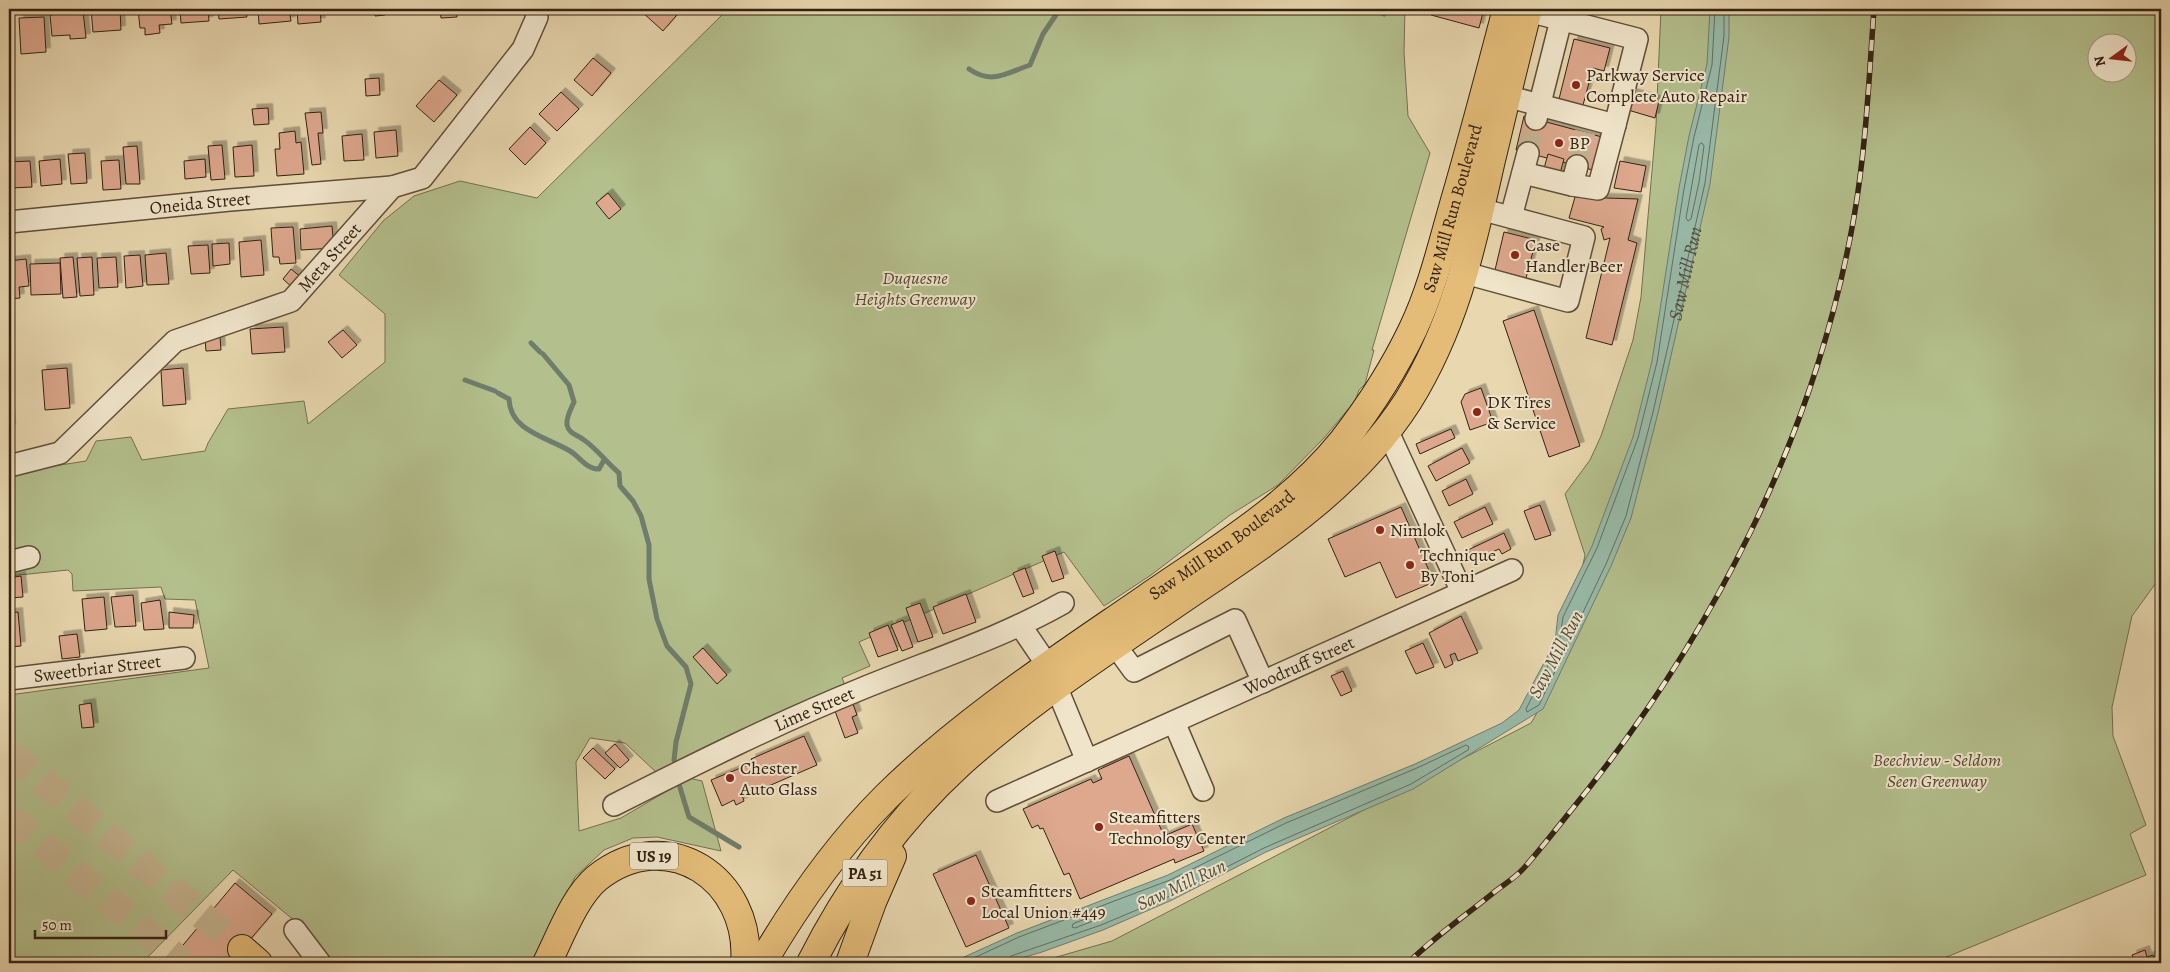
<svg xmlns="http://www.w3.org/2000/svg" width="2170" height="972" font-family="Alegreya,serif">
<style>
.green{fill:#b3bf8c;stroke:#737050;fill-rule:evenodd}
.water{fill:#98baa8;stroke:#707d6c}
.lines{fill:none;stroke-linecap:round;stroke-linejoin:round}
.shore{stroke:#666e5e;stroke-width:1}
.stream{stroke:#707d6c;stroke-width:5}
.building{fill:#dda88e;stroke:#332113;filter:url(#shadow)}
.minor-tunnel{stroke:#c4b390;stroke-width:21;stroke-dasharray:21 11;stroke-linecap:butt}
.highway-tunnel{stroke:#c4b390;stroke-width:28;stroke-dasharray:28 14;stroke-linecap:butt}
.minor-casing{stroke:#604e3a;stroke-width:24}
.highway-casing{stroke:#332113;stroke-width:30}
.minor{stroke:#f0e5cb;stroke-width:21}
.highway{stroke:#e4bc78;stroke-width:28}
.rail-casing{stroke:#332113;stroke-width:5.5}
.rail{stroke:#f0e5cb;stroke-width:4;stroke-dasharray:11;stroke-linecap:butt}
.poi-dot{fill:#8f2418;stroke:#f0e5cb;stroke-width:2}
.labels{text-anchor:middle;stroke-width:4;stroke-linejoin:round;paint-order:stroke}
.shield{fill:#f0e5cb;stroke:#6c5c4a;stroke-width:1}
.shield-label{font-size:16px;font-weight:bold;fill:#332113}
.poi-label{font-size:18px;fill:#332113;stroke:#f0e5cb;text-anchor:start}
.street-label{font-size:18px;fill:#332113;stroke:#f0e5cb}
.park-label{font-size:18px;font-style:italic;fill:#534831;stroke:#f0e5cb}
.water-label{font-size:19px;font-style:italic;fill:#514f40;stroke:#f0e5cb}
</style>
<defs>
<filter id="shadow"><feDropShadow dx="4.5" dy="-4.5" stdDeviation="0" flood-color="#0004"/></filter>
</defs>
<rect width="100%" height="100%" fill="#e8d7af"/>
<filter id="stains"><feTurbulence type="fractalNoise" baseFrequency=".004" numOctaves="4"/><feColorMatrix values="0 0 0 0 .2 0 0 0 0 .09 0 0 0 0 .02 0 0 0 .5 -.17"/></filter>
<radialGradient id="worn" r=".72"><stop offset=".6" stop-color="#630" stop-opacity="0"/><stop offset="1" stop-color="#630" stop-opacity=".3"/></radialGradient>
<!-- green -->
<g class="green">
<polygon points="728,9 1405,9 1404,52 1408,116 1430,153 1372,350 1374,350 1365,384 1359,390 1355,401 1324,438 1278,485 1230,515 1151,575 1104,606 1064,552 859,642 870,666 842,678 845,685 657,773 625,743 590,738 576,762 579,831 621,818 689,778 702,781 721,851 657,837 633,838 604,850 575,877 533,963 334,963 307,931 233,870 142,963 9,963 9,695 209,668 195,600 165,599 161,587 73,591 72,574 68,570 9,576 9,473 86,461 96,441 131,437 142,460 205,451 208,443 228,409 304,401 308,424 385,362 385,314 339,275 383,221 414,196 460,181 537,198"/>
<path d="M1661,9H2161V576L2132,616L2112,707L2113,736L2146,825L2130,834L2146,875L1932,963H1036L1112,941L1531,723L1559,675L1585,555L1565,494L1590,460L1601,436L1633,340L1641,297L1656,125ZM2098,42H2128V72H2098Z"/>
</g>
<!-- water -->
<polygon class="water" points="1710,9 1729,9 1729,37 1710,184 1658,413 1631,518 1611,566 1543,709 1413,789 1266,852 1172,900 1103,930 1042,952 1005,963 951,963 1017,933 1168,875 1284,818 1415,764 1502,723 1519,710 1555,642 1558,615 1592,546 1633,437 1652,361 1679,188 1689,136 1707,64"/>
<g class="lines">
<!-- shore -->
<g class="shore">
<path id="s1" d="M1715,9L1712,65L1694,137L1684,189L1657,362L1638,438L1597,548L1563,617L1559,644L1526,709L1527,712L1539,705L1606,564L1626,516L1653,412L1705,183L1724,36V9"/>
<polygon points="1702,143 1704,146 1699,182 1691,219 1688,221 1686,218 1699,145"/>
<polygon points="1102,913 1105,914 1103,917 1075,928 1072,927 1073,924"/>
<polyline points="963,963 1019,937 1170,880 1286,823 1417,768 1466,745 1469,747 1468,750 1411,784 1264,848 1170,896 1101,925 1011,956 1008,963"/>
</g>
<!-- stream -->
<g class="stream">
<polyline points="1377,9 1384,14"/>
<path d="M969,69C992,85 1006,73 1030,65L1043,34L1060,9"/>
<polyline points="531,343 540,352"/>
<path d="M543,354L569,385L574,402C571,409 566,417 567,425C569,434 578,435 584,440C596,448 607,463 619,473L620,486L633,501L641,516L649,545V579L657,619L667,646L686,667L691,684L676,742L674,760"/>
<polyline points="465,380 495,391"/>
<path d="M498,393L509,399C510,431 547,437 570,451C580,457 586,469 599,469L604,460"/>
<polyline points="678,781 689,817 739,847"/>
</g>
</g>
<!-- building -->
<g class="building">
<polygon points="91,9 120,9 121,30 93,32"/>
<polygon points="138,9 170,9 172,24 159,25 160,33 145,35 145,28 140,28"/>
<polygon points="180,9 208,9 209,21 181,23"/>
<polygon points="218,9 246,9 247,17 219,19"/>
<polygon points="258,9 289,9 291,21 259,24"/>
<polygon points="297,9 320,9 321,22 298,24"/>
<polygon points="329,9 352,9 352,11 329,13"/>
<polygon points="375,9 384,9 385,15 375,16"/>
<polygon points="428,9 457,9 457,17 441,18 440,9"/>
<polygon points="643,9 682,9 663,31 641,11"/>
<polygon points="1433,9 1484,9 1479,28 1431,15"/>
<polygon points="83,11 86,38 70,39 70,35 52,36 50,15"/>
<polygon points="44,17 46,52 21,54 19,18"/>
<polygon points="1574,39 1610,48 1604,71 1593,68 1583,105 1559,99"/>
<polygon points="593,58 611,73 592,96 574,80"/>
<polygon points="379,78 380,95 366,96 365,79"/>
<polygon points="439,80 457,95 434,122 416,106"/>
<polygon points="561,92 579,109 557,131 539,114"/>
<polygon points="1632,93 1659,101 1655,118 1628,110"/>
<polygon points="268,108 269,124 254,125 252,109"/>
<polygon points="321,112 323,133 318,133 321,164 312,165 305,113"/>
<polygon points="1524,116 1602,137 1593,170 1516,150"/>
<polygon points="530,127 546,143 525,165 509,149"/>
<polygon points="396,130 398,156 376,158 374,132"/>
<polygon points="295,131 296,143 301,142 304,174 277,176 275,149 280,149 279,133"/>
<polygon points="362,134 364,160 344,161 342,136"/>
<polygon points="222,145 225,179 211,180 208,146"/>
<polygon points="252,145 254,176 235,177 233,147"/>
<polygon points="137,146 140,184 126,184 123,147"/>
<polygon points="85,153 87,183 71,184 68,154"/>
<polygon points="1548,154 1564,159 1559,177 1543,172"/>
<polygon points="60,159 62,184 41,186 39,161"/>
<polygon points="205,159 206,177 185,179 184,161"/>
<polygon points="119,160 121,189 103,190 101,161"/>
<polygon points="30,161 32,187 10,188 9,162"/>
<polygon points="1620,161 1646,166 1641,192 1614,188"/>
<polygon points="608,193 621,209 609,219 596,203"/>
<polygon points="1575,197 1638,199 1628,240 1637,243 1612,345 1586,338 1610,238 1604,240 1601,229 1604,227 1569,218"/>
<polygon points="332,226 334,248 301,250 300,229"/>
<polygon points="293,227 296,263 280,264 279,257 273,257 271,228"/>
<polygon points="1504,232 1536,240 1526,278 1495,270"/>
<polygon points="261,240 264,275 241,277 239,242"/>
<polygon points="229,243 230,264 213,266 212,244"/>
<polygon points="208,245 210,273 191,274 188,246"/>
<polygon points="166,253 169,284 147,285 145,255"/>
<polygon points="140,255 143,286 126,288 124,256"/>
<polygon points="73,257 77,297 63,298 60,258"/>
<polygon points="92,257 94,295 80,296 77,258"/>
<polygon points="116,257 118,287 99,288 97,258"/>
<polygon points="26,259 29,286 19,287 20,298 9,299 9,261"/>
<polygon points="60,263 61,294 31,295 30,264"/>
<polygon points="291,269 302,278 293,288 283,279"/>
<polygon points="1534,310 1580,446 1549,457 1503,321"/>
<polygon points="283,327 285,352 252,354 250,329"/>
<polygon points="343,330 357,345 342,358 328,342"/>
<polygon points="220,337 221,350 206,351 205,339"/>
<polygon points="67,368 70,408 45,410 42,370"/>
<polygon points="183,368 186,404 163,406 161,370"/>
<polygon points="1481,388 1493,422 1470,430 1461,402 1465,394"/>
<polygon points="9,402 11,429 9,429"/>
<polygon points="1451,429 1455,438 1420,454 1416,444"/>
<polygon points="1462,448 1470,463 1436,481 1428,466"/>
<polygon points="1466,479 1473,494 1449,506 1442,491"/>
<polygon points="1540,505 1551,535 1535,540 1524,511"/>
<polygon points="1401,507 1434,582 1396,598 1380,562 1345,577 1328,539"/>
<polygon points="1485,507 1493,524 1462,538 1454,522"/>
<polygon points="1504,533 1511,549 1502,554 1499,549 1473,561 1468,550"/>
<polygon points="1055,551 1064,578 1052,582 1042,556"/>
<polygon points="1025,568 1034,593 1023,597 1013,573"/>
<polygon points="21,576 23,597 9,598 9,578"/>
<polygon points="966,594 976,622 943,634 933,607"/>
<polygon points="133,595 136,626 115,627 111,597"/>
<polygon points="104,597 107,629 85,631 82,599"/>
<polygon points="160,600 164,629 144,630 141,603"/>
<polygon points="920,603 933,637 918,642 906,608"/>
<polygon points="18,612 21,646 9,647 9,613"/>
<polygon points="169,612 194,615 193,628 169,628"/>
<polygon points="1461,616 1478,653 1458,661 1455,653 1450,655 1453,664 1445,668 1429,633"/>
<polygon points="903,620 913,647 902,651 891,625"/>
<polygon points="888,625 898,650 878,657 869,633"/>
<polygon points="77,634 80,657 62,659 59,636"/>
<polygon points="1423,643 1434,667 1416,674 1405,651"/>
<polygon points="703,648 727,675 717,684 693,657"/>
<polygon points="1343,671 1352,691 1341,696 1331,676"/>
<polygon points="91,703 94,727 82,728 79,705"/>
<polygon points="853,704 857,715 852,717 858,733 845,738 835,711"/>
<polygon points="804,736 817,765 764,788 763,786 742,795 744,801 736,805 734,800 722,806 711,780 753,763 751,759"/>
<polygon points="615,744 629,760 620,768 605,753"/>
<polygon points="593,748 615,769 605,779 583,758"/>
<polygon points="1129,756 1164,836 1192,824 1204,851 1175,863 1174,859 1080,899 1069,873 1064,875 1043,828 1040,829 1038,825 1032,828 1023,809 1091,779 1093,783 1102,779 1098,770"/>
<polygon points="976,855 1009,928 966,947 933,874"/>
<polygon points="235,883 272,914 230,963 168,963"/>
<polygon points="2145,950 2147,957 2153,955 2156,963 2129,963 2134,960 2132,955"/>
</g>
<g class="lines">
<!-- minor-tunnel -->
<g class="minor-tunnel">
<polyline points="1528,153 1536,119"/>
<polyline points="1577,166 1585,132"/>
</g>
<!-- highway-tunnel -->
<g class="highway-tunnel">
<polyline points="9,753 242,949"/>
<polyline points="9,817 183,963"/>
</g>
<!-- minor casing -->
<g class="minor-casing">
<g id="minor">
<polyline points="1528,11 1637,39 1615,125"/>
<polyline points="1506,96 1615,125 1598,189 1572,185 1523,173"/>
<polyline points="1536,119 1561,20"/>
<polyline points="1572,185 1577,166"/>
<polyline points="1511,217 1528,153"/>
<path id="s2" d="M9,222L230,200L392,187"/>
<polyline points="1465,273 1568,301 1584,237 1480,209"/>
<polyline points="1387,430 1462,592"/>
<path id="s3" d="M9,466L60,453L175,341L291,301L392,187L422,178L523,49L537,17L535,9"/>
<polyline points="9,562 29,557"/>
<polyline points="1020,625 1048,666"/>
<polyline points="1115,645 1134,671 1235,620 1263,682"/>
<path id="s4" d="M9,679L184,658"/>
<polyline points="1056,686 1087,761"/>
<polyline points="1174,722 1203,790"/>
<path id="s5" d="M997,801L1512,570"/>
<path id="s6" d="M614,805C695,764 777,723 861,689C929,661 999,639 1063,603"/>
<polyline points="295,930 320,963"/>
</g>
</g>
<!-- highway casing -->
<g class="highway-casing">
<g id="highway">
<polyline points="242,949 258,963"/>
<path d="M547,963C560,937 575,896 597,878C667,822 752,879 745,963"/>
<path id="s7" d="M762,963C797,903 837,846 886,797C964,720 1057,660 1147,598C1215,551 1290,507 1343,441C1370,406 1394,369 1413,329C1432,289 1442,246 1454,204C1473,139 1490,74 1507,9"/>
<path d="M811,963C848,890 898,820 959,764C1028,701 1108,650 1185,597C1268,541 1353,487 1408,401C1456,323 1471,248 1491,160C1503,110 1515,59 1528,9"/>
<polyline points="850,963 872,902 892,856"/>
</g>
</g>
<!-- minor -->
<use href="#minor" class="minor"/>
<!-- highway -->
<use href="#highway" class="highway"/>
<!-- rail casing -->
<g class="rail-casing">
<path id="rail" d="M1408,963C1434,937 1465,916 1493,893C1503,885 1515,878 1523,869C1539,851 1554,832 1569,813C1710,641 1815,438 1854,217C1866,148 1869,78 1874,9"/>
</g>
<!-- rail -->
<use href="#rail" class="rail"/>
</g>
<!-- markers -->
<g class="poi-dot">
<circle cx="1576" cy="85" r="5"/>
<circle cx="1559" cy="143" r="5"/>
<circle cx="1515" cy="255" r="5"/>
<circle cx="1477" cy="412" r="5"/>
<circle cx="1380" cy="530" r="5"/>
<circle cx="1410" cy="565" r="5"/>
<circle cx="730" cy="778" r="5"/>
<circle cx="1099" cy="827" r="5"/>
<circle cx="971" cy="901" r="5"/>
</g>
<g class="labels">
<!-- shield labels -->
<g class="shield">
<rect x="630" y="842.5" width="48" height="27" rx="4"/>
<rect x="842.5" y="859.5" width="45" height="27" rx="4"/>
</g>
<g class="shield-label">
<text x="654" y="862">US 19</text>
<text x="865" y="879">PA 51</text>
</g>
<!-- poi labels -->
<g class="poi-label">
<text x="1586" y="81">Parkway Service<tspan x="1586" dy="21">Complete Auto Repair</tspan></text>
<text x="1569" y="149">BP</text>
<text x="1525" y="251">Case<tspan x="1525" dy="21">Handler Beer</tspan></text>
<text x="1487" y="408">DK Tires<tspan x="1487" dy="21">&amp; Service</tspan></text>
<text x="1390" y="536">Nimlok</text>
<text x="1420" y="561">Technique<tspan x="1420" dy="21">By Toni</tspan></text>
<text x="740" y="774">Chester<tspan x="740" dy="21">Auto Glass</tspan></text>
<text x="1109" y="823">Steamfitters<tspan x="1109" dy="21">Technology Center</tspan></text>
<text x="981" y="897">Steamfitters<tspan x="981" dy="21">Local Union #449</tspan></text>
</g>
<!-- street labels -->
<g class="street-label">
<text dy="6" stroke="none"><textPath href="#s2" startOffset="192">Oneida Street</textPath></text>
<text dy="6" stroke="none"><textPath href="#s7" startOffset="1048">Saw Mill Run Boulevard</textPath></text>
<text dy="6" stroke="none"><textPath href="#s3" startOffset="394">Meta Street</textPath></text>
<text dy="6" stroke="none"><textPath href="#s7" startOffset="628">Saw Mill Run Boulevard</textPath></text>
<text dy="6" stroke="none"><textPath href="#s5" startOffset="331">Woodruff Street</textPath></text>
<text dy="6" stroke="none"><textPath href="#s4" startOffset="89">Sweetbriar Street</textPath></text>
<text dy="6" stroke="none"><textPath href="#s6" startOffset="222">Lime Street</textPath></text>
</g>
<!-- park labels -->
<g class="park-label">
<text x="915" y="284">Duquesne<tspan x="915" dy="21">Heights Greenway</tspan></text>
<text x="1937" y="766">Beechview - Seldom<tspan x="1937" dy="21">Seen Greenway</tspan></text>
</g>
<!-- water labels -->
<g class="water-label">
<text dy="7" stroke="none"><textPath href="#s1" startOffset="1206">Saw Mill Run</textPath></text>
<text transform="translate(1555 654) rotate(-62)" y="7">Saw Mill Run</text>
<text transform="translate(1181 884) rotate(-25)" y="7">Saw Mill Run</text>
</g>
</g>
<!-- margin -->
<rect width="2170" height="972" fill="none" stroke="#e8d7af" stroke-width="30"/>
<rect x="10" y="10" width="2150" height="952" fill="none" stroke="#332113" stroke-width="2.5"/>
<rect x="15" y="15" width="2140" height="942" fill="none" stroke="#332113"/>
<!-- north arrow -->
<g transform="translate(2112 58) rotate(255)"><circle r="24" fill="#f0e5cb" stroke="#a49781"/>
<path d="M0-4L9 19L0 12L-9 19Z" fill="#8f2418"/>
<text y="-8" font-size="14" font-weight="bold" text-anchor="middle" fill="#332113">N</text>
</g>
<!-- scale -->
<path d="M35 930v8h131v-8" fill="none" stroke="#332113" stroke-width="2.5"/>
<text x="42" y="930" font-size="15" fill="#332113" stroke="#f0e5cb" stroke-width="4" paint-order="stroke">50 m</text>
<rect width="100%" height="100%" filter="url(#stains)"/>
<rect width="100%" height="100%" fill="url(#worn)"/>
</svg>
